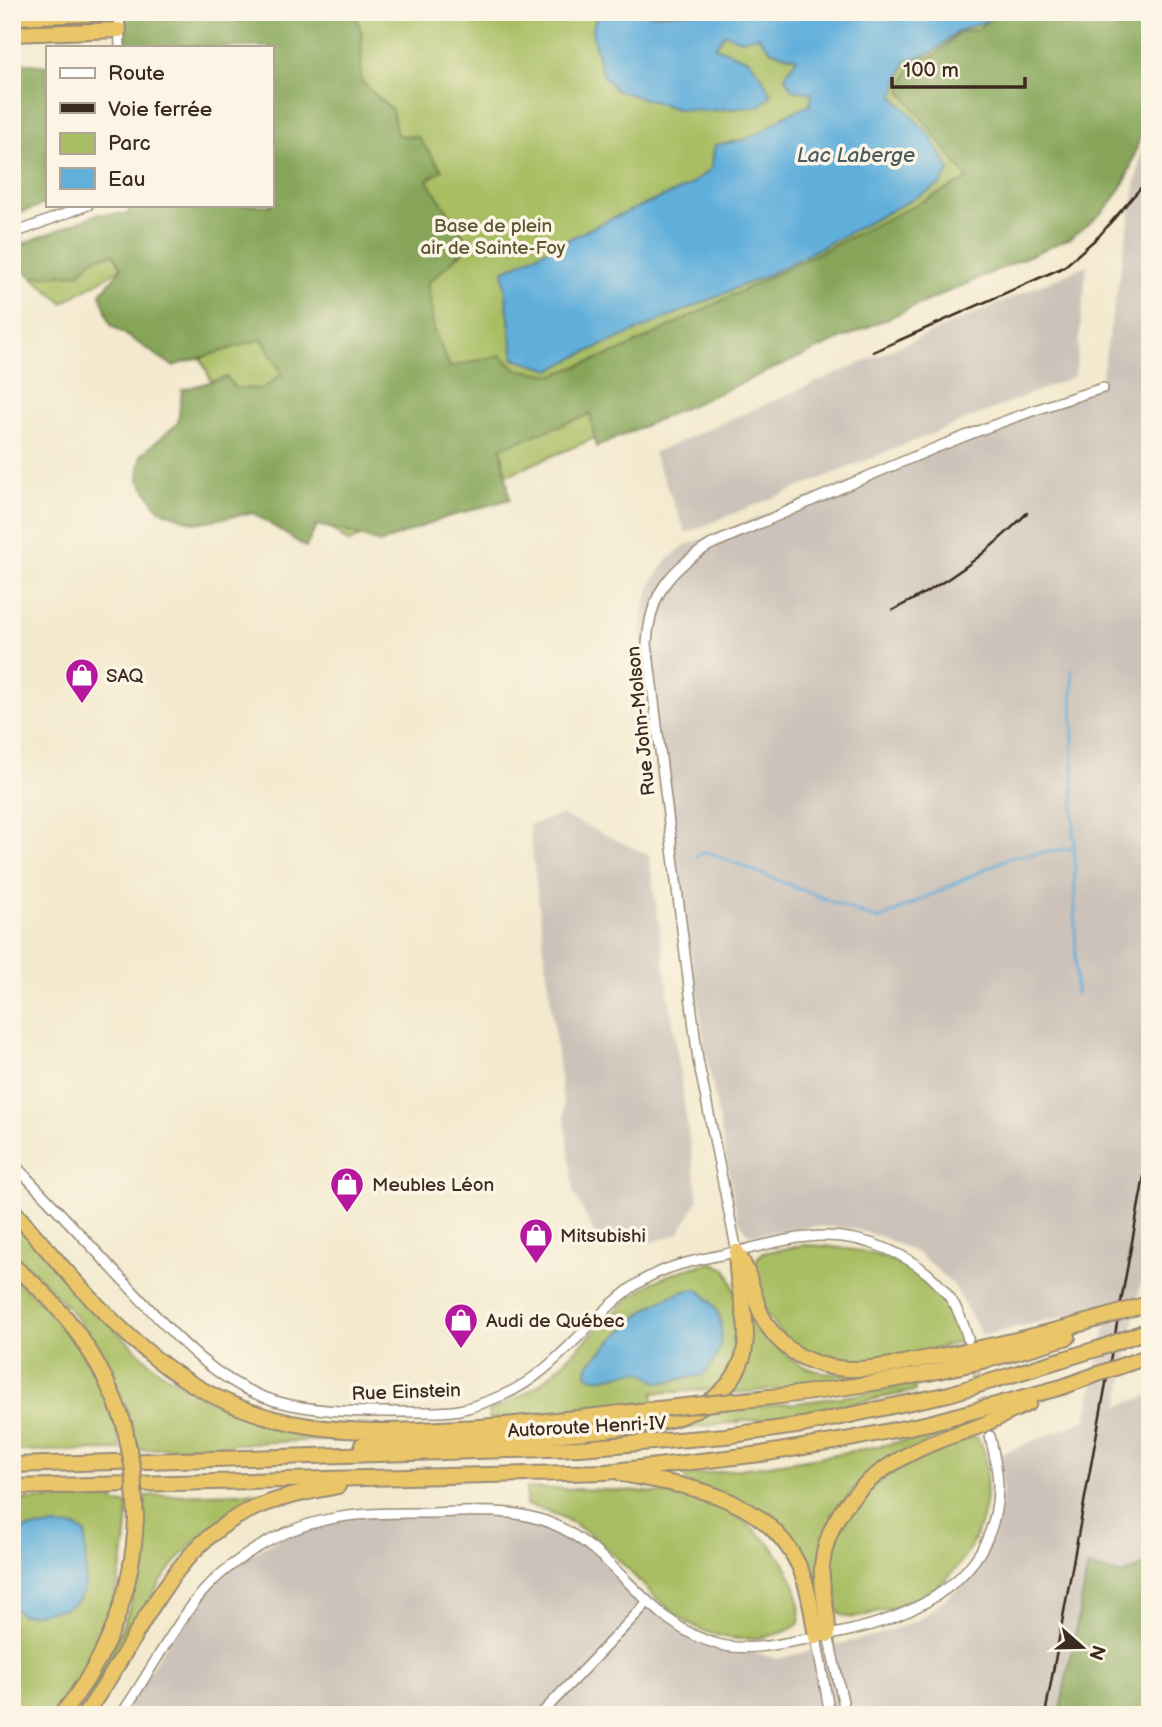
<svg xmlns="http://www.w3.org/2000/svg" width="1162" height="1727" font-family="'Balsamiq Sans',sans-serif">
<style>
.industrial{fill:#ccc2b9}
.green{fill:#a9be63;stroke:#727440;stroke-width:2}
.forest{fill:#86a559;stroke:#60683c;stroke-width:2}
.water{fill:#61afdb;stroke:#4e6c7c;stroke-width:2}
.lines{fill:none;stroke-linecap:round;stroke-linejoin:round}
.stream{stroke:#61afdb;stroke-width:2.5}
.minor-tunnel{stroke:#cec3ab;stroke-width:9;stroke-dasharray:9 4.5;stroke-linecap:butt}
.minor-casing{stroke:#978a76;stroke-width:12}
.highway-casing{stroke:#978a76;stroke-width:18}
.minor{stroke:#fff;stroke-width:9}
.highway{stroke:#ebc669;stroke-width:14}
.rail{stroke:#3b2a1e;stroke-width:2.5}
.highway-bridge-casing{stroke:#978a76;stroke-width:18;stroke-linecap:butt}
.highway-bridge{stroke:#ebc669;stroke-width:14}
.labels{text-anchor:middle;stroke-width:7;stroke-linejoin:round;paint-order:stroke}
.park-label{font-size:19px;fill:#5c5633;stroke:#fcf5e5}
.poi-label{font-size:19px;fill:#3b2a1e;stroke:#fcf5e5;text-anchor:start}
.street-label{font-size:19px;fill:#3b2a1e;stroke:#fcf5e5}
.water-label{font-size:21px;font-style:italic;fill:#485960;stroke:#fcf5e5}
</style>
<rect width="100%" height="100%" fill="#fcf5e5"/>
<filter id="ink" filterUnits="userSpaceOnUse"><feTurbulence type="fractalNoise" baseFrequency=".0143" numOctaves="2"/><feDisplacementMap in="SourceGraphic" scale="14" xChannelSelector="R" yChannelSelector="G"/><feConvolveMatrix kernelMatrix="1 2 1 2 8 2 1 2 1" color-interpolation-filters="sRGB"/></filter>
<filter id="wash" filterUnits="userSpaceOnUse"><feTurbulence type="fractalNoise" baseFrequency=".00686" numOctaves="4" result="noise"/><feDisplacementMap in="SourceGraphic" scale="28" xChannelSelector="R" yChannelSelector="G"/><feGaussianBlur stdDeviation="1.57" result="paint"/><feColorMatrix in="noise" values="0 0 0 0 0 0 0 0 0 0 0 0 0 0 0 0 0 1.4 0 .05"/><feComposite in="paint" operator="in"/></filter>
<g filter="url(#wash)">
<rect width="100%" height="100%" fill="#f3e9ce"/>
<!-- industrial -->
<g class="industrial">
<polygon points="1150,103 1150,1279 1141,1282 1119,1406 1150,1395 1150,1715 121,1715 179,1624 231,1566 294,1530 371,1514 519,1513 571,1533 683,1630 777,1659 874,1636 918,1620 969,1580 985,1553 996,1528 1002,1497 1001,1454 1086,1420 1110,1305 982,1336 953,1284 919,1254 885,1238 854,1229 815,1226 749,1235 738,1220 706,1052 641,635 645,605 651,584 667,560 684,546 1100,385"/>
<polygon points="1087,265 1075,376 686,533 653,453"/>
<polygon points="562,815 649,855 698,1200 679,1233 654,1242 601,1246 574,1193 529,825"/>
</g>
<!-- green -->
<g class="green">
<path d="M136,12H1150L1127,178C1111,203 1094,220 1070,238L348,542L248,461L201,359L209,354L138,258L63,303L12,260V249L271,205V47Z"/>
<path d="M12,1216C49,1258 84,1301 125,1339C136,1349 148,1362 160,1371C215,1410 278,1432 345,1438V1440L270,1442L138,1450C121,1369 76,1305 12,1254Z"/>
<path d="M804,1245C855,1247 907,1255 941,1297C951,1310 960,1324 962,1341L925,1353L879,1362L854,1363L814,1357L786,1340L766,1314L754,1273L757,1258L763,1253Z"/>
<path d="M708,1263H714L727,1270C742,1301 748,1374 710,1390L653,1393L654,1403L489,1419V1411C507,1403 526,1395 541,1383C579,1351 609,1310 652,1283C669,1273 689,1269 708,1263Z"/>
<path d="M12,1276C64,1320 111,1382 121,1450L12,1451Z"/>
<path d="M755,1317C766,1330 778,1349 791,1359C823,1381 862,1374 898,1371L899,1373L796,1388L725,1394L749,1320Z"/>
<polygon points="914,1384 915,1391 795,1415 658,1432 657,1428 704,1411 796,1403 869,1393"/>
<path d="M933,1434L935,1438L851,1491L817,1586L813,1587L787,1535L685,1481V1476C769,1466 851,1454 933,1434Z"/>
<path d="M975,1436C986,1444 986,1464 986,1476C990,1525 962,1578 916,1600C904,1606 889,1609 875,1612C863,1616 851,1621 840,1614C827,1596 826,1574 832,1553C852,1481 911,1460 975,1436Z"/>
<path d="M526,1488C569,1489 612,1489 656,1493C668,1494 681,1493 693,1497C726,1506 756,1526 777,1553C792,1573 802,1598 799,1623C788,1633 774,1635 759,1638C684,1648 647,1582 597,1540C576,1523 552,1510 526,1505Z"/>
<path d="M270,1492L271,1496C167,1530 146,1619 87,1700L84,1698C130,1629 143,1578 145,1496Z"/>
<path d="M114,1498V1503L128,1504C126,1583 102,1655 50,1715H12V1500Z"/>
</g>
<!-- forest -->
<g class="forest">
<path d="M125,12H355L362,34L361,81L392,110L397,135L418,137L442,170L427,180L470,245L428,283L434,331L450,367L501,355L515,369L553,375L620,351L968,179L901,91L913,60L936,55L960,32L977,30L997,12H1150C1150,35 1152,59 1150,82C1146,117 1134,171 1114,199C1102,215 1086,226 1070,238L596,447L590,414L501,448L510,499L444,518L380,543L348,532L317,525L306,547L253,513L195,523L159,510L138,478L141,455L178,423L182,390L227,377L235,388L262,389L282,374L262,339L173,366L111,325L100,294L122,268L113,254L95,258L78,274L32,277L12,260V248L98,214H129V205H271V47H126Z"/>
<polygon points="12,62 47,66 47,203 12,216"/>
<polygon points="1150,1563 1150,1715 1059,1715 1088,1567 1122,1575"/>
</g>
<!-- water -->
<g class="water">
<polygon points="598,12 644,12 652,15 698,12 996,12 986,21 959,31 933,52 906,60 894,97 929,134 950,170 940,185 776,271 580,355 551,370 514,359 503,271 610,219 687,187 711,169 715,145 744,140 766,129 786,115 810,105 812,93 792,90 785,76 797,58 772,51 758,36 740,40 725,33 715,47 749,60 761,75 771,95 760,106 708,111 678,109 615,90 602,74 592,31"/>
<path d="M695,1289C702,1291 703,1294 708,1299C729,1319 723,1356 703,1375L660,1383C648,1379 647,1369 631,1372C617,1374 600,1383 587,1375L588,1365C619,1334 649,1296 695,1289Z"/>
<path d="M57,1526L75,1527L86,1533C86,1538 85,1543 85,1549C86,1583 91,1609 47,1611C40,1612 27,1617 20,1614C17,1612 15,1608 12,1606V1530Z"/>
</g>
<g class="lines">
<!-- stream -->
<g class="stream">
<polyline points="1072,670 1076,994"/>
<polyline points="696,856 707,852 878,920 1011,857 1074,848"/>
</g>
</g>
</g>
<g filter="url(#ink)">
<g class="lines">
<!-- minor-tunnel -->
<polyline class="minor-tunnel" points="973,1358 990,1436"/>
<!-- minor casing -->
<g class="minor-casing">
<g id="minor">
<polyline points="119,12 120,47"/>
<polyline points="12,234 88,205"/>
<path d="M12,1162C48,1200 84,1238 119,1276C164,1324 210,1381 275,1401C317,1413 364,1412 407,1412C424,1412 443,1413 459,1410C474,1407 489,1401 503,1395C556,1373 592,1313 640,1282C670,1263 705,1259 739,1251C762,1246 784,1239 807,1237C859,1231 919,1254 950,1298C959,1310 964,1325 968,1339"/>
<path d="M737,1252L698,1060L647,644C650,594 669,570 710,545C839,490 968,428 1103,388"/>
<polyline points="828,1635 846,1715"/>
<polyline points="816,1637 830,1715"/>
<path d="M121,1715C147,1677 168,1636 196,1600C226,1562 278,1530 325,1520C361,1512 397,1513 433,1513C482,1511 529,1507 572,1534C625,1567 657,1630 721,1645C750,1652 783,1643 812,1638C896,1625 997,1589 998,1487C998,1470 994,1453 990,1436"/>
<polyline points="540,1715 648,1602"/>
</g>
</g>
<!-- highway casing -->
<g class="highway-casing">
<g id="highway">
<polyline points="12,17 119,13"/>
<polyline points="12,34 119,30"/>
<path d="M12,1209C61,1265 108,1324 168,1368C261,1435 349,1435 458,1428C522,1425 585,1417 648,1410"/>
<path d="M737,1252C758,1284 750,1312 781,1342C798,1359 824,1368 849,1369C871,1370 895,1364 918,1360C981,1349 1043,1335 1105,1317"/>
<path d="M12,1265C66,1307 102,1360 124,1424"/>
<path d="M733,1401C847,1390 958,1372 1068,1337"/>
<path d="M362,1445C436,1442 510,1439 585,1432C618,1428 652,1427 684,1415C711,1404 734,1385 743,1357C753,1322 734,1287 737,1252"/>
<polyline points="12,1465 580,1448 725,1436 803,1425 949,1394 1100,1348"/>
<path d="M622,1474C688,1486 765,1496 798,1564C809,1587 812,1613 816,1637"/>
<polyline points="12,1487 606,1472 761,1454 845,1440 929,1423 1062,1387 1095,1375"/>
<path d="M828,1635C829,1612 820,1590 822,1566C828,1501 884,1462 940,1440C955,1434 970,1430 985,1424C1000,1417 1014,1410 1029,1403"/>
<path d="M61,1715C108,1658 133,1592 136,1518"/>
<path d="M84,1715C137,1647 165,1552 246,1512C275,1498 307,1492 338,1486"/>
</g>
</g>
<!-- minor -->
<use href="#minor" class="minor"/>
<!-- highway -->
<use href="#highway" class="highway"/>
<!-- rail -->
<g class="rail">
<polyline points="873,352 1064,267 1099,236 1150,177"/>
<path d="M893,610C949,582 983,557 1027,513"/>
<polyline points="1045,1715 1150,1144"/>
</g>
<!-- highway-bridge casing -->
<g class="highway-bridge-casing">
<g id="highway-bridge">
<polyline points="1105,1317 1150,1303"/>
<polyline points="1100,1348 1149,1330"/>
<polyline points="1095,1375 1144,1358"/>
<polyline points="648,1410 733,1401"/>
<polyline points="124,1424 133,1470 136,1518"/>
</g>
</g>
<!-- highway-bridge -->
<use href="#highway-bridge" class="highway-bridge"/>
</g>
</g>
<!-- icons -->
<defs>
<g id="shop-pin" transform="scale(1.75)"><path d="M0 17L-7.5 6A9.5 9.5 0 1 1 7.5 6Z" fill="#b5179e" stroke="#fcf5e5"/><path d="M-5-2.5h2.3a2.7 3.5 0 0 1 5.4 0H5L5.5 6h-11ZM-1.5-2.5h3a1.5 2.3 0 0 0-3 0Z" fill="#fff"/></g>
</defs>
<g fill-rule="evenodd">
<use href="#shop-pin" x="82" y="675"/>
<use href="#shop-pin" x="347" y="1184"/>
<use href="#shop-pin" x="536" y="1235"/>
<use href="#shop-pin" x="461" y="1320"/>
</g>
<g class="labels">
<!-- park labels -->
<g class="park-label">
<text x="493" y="232">Base de plein<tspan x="493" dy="22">air de Sainte-Foy</tspan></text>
</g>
<!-- poi labels -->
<g class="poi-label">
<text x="106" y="682">SAQ</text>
<text x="372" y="1191">Meubles Léon</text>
<text x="560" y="1242">Mitsubishi</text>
<text x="486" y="1327">Audi de Québec</text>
</g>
<!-- street labels -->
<g class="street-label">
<text transform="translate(640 721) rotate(-96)" y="7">Rue John-Molson</text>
<text transform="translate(406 1391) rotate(-2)" y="7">Rue Einstein</text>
<text transform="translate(587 1426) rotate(-3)" y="7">Autoroute Henri-IV</text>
</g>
<!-- water labels -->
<g class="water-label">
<text x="856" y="162">Lac Laberge</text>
</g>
</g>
<!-- margin -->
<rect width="1162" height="1727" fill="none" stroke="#fcf5e5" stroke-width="42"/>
<!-- legend -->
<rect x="46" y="46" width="228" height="161" fill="#fcf5e5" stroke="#afa495" stroke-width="2"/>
<rect x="60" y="68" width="35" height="10" fill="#ffffff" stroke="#afa495" stroke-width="2"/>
<text x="108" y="80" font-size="21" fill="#3b2a1e">Route</text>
<rect x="60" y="103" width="35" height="10" fill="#3b2a1e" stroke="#afa495" stroke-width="2"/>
<text x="108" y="116" font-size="21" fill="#3b2a1e">Voie ferrée</text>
<rect x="60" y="133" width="35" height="21" fill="#a9be63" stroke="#afa495" stroke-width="2"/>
<text x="108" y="150" font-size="21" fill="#3b2a1e">Parc</text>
<rect x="60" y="168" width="35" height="21" fill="#61afdb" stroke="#afa495" stroke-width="2"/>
<text x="108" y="186" font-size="21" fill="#3b2a1e">Eau</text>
<!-- north arrow -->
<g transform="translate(1082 1647) rotate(110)" stroke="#fcf5e5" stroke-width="5" paint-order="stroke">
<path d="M0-5L12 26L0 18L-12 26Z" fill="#3b2a1e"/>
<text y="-10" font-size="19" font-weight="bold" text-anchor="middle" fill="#3b2a1e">N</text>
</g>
<!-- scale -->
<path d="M892 77v10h133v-10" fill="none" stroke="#3b2a1e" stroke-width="3.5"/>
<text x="903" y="77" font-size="21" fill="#3b2a1e" stroke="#fcf5e5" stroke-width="5" paint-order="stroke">100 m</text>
</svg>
